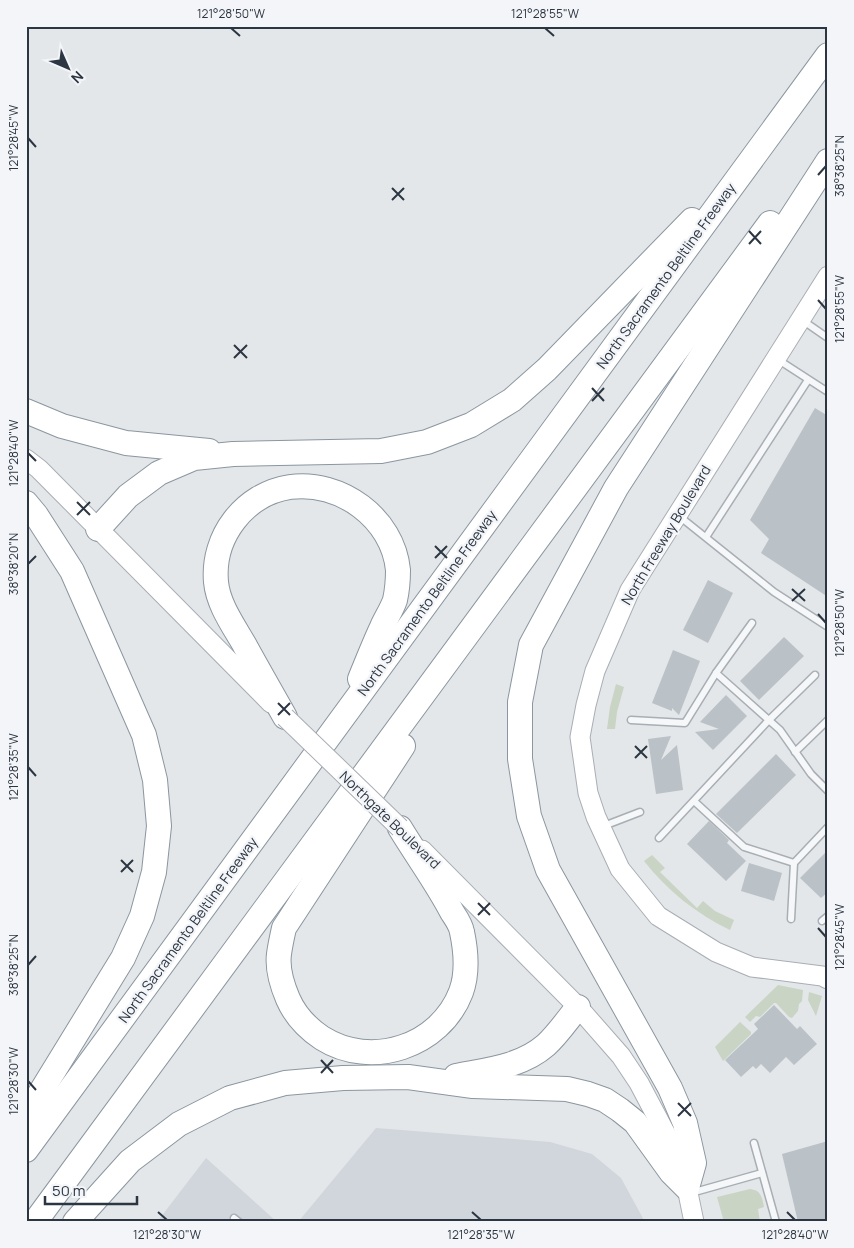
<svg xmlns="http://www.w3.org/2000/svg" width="854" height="1248" font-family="Manrope,sans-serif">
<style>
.built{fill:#d1d6dc}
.green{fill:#cad4c4}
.building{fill:#bac1c7}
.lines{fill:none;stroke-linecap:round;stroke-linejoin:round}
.lane-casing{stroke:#a8aeb4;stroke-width:9}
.secondary-casing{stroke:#a8aeb4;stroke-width:21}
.highway-casing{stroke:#8b96a0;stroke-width:26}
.lane{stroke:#f5f7f9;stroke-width:6}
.secondary{stroke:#fff;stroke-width:19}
.highway{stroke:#fff;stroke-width:24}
.secondary-bridge-casing{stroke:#a8aeb4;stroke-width:21;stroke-linecap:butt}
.secondary-bridge{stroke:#fff;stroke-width:19}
.ticks{fill:none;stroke:#2c3642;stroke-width:2}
.labels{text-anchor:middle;stroke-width:4.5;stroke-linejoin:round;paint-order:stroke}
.street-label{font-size:14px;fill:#2c3642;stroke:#f3f5f8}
.neatline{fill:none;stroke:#2c3642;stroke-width:2}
.ticks-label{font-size:12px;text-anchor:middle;fill:#2c3642}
</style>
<rect width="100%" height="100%" fill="#e3e7ea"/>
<!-- built -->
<g class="built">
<polygon points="376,1128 550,1142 592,1154 621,1178 645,1222 298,1222"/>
<polygon points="206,1158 277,1222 157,1222"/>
</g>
<!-- green -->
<g class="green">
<polygon points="616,684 624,687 617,712 615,729 607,729 610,707"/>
<path d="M652,855L665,868L660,872L697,908L703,901L715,911L734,920L730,930C695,913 668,891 644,861Z"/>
<polygon points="778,985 803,990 802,1001 799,1004 798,1011 792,1018 789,1017 776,1003 774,1003 760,1017 756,1016 750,1022 745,1017"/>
<polygon points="809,992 822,996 816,1016 808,1000"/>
<polygon points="740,1022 751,1032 751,1034 723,1061 715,1047"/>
<path d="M750,1189C761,1190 762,1197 764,1207L758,1209L760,1222H724L717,1197Z"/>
</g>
<!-- building -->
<g class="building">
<polygon points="815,408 828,416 828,597 761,553 769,539 750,520"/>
<polygon points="708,580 733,593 708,643 683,630"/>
<polygon points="784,637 804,656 759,700 740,681"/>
<polygon points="673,650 700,661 679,715 672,708 672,711 652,703"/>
<polygon points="726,695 747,716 713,750 695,732 719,729 700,722"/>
<polygon points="671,736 661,760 677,745 683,790 656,794 648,739"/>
<polygon points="776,754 796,775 737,833 716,814"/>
<polygon points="709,821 729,840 727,843 746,861 726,881 687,844"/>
<polygon points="828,850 828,892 821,898 800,878"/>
<polygon points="749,863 782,873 774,901 741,891"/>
<polygon points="774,1005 797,1029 800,1026 817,1044 794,1065 786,1057 770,1073 761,1064 756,1069 753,1066 741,1077 725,1060 758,1029 754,1024"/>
<polygon points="828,1141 828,1222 798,1222 782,1154"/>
</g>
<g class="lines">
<!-- lane casing -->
<g class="lane-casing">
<g id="lane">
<polyline points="802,320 828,338"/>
<polyline points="777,359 828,392"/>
<polyline points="679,516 774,592 828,627"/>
<polyline points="706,537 808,380"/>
<polyline points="716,673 780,730 811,774 828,791"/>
<polyline points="631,720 685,723 716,673 752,623"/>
<polyline points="795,752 828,720"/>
<polyline points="694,801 744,847 794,863"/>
<polyline points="601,827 640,812"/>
<polyline points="659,838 769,720 815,675"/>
<polyline points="791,919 794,863 828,827"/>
<polyline points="822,921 828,916"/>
<polyline points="754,1143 776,1222"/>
<polyline points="691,1193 762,1173"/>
<polyline points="234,1218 239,1222"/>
</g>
</g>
<!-- secondary casing -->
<g class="secondary-casing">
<g id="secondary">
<polyline points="828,276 630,590 595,671 586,705 580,737 588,793 596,817 620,869 658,916 716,952 752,967 822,976 828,979"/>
<polyline points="26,459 39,469 271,703"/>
<polyline points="422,850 578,1007 621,1056 639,1083 667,1136 687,1188 694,1222"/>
</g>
</g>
<!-- highway casing -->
<g class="highway-casing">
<g id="highway">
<polyline points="26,411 62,426 126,443 209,451"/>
<polyline points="26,503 36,515 72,571 144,735 155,780 159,826 154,872 142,916 123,958 26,1116"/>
<polyline points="98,529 128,496 159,473 194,458 233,454 381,451 427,442 471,425 512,400 547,369 692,220"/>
<path d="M285,717C271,692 257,668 244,644C233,625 218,604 216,582C212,537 244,494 290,487C340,480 393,518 398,570C398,578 397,591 395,600C392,609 386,618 382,627C374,644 367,662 360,679"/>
<path d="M400,828C417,856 437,883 452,912C456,918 461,925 462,932C466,951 468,973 461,992C440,1047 371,1069 322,1038C307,1028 295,1015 288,999C282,985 277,969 279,954C280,946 282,937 284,928L403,746"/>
<path d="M456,1076C486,1070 521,1067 546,1045C558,1034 568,1019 578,1007"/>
<polyline points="26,1150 828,55"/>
<polyline points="35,1222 770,223"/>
<polyline points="75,1222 130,1161 179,1124 230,1098 285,1083 343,1078 408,1077 473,1086 567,1089 588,1094 605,1100 620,1110 635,1122 671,1172 687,1188 694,1163 685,1123 670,1088 548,870 529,816 520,759 520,702 531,645 616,488 828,161"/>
</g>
</g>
<!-- lane -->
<use href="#lane" class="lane"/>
<!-- secondary -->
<use href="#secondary" class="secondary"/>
<!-- highway -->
<use href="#highway" class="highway"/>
<!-- secondary-bridge casing -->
<g class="secondary-bridge-casing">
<polyline id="secondary-bridge" points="285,717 400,828"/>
</g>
<!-- secondary-bridge -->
<use href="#secondary-bridge" class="secondary-bridge"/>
</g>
<!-- ticks -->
<path class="ticks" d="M231,28L240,36M545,28L554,36M28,138L36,147M818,175L826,166M392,188L404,200M392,200L404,188M749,231L761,244M749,244L761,231M818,300L826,309M234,345L247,358M234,358L247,345M592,388L604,401M592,401L604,388M28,453L36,461M77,502L90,515M77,515L90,502M435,546L447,558M435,558L447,546M28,564L36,556M792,589L805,601M792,601L805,589M818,614L826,623M278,703L290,715M278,715L290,703M635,746L647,758M635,758L647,746M28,767L36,776M121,860L133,872M121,872L133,860M478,903L490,915M478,915L490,903M818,928L826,937M28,965L36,956M321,1060L333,1073M321,1073L333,1060M28,1081L36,1090M678,1103L691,1116M678,1116L691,1103M158,1212L167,1220M472,1212L481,1220M787,1212L795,1220"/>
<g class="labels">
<!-- street labels -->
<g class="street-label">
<text transform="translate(666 276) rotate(-54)" y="5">North Sacramento Beltline Freeway</text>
<text transform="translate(666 535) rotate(-59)" y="5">North Freeway Boulevard</text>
<text transform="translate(427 603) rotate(-54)" y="5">North Sacramento Beltline Freeway</text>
<text transform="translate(390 820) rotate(44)" y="5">Northgate Boulevard</text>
<text transform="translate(188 930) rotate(-54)" y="5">North Sacramento Beltline Freeway</text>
</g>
</g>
<!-- border -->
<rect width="854" height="1248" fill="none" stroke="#f3f5f8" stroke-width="55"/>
<!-- north arrow -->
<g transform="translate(68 68) rotate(135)" stroke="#f3f5f8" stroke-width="4" paint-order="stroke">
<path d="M0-4L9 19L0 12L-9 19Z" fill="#2c3642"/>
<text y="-8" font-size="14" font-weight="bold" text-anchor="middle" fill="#2c3642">N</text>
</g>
<!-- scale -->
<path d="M45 1196v8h92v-8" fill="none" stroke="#2c3642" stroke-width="2.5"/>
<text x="52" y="1196" font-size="15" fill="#2c3642" stroke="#f3f5f8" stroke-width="4" paint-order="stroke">50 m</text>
<rect x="28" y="28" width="798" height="1192" class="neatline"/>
<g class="ticks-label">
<text x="231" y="18">121°28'50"W</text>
<text x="545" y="18">121°28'55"W</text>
<text transform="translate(14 138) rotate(-90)" y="4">121°28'45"W</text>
<text transform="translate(840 166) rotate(-90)" y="4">38°38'25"N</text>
<text transform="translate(840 309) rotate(-90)" y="4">121°28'55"W</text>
<text transform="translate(14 453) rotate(-90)" y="4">121°28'40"W</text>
<text transform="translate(14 564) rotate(-90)" y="4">38°38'20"N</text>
<text transform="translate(840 623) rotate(-90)" y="4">121°28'50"W</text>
<text transform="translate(14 767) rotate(-90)" y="4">121°28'35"W</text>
<text transform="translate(840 937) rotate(-90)" y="4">121°28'45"W</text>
<text transform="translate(14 965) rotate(-90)" y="4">38°38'25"N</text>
<text transform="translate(14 1081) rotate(-90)" y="4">121°28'30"W</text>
<text x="167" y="1239">121°28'30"W</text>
<text x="481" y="1239">121°28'35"W</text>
<text x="795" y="1239">121°28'40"W</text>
</g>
</svg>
